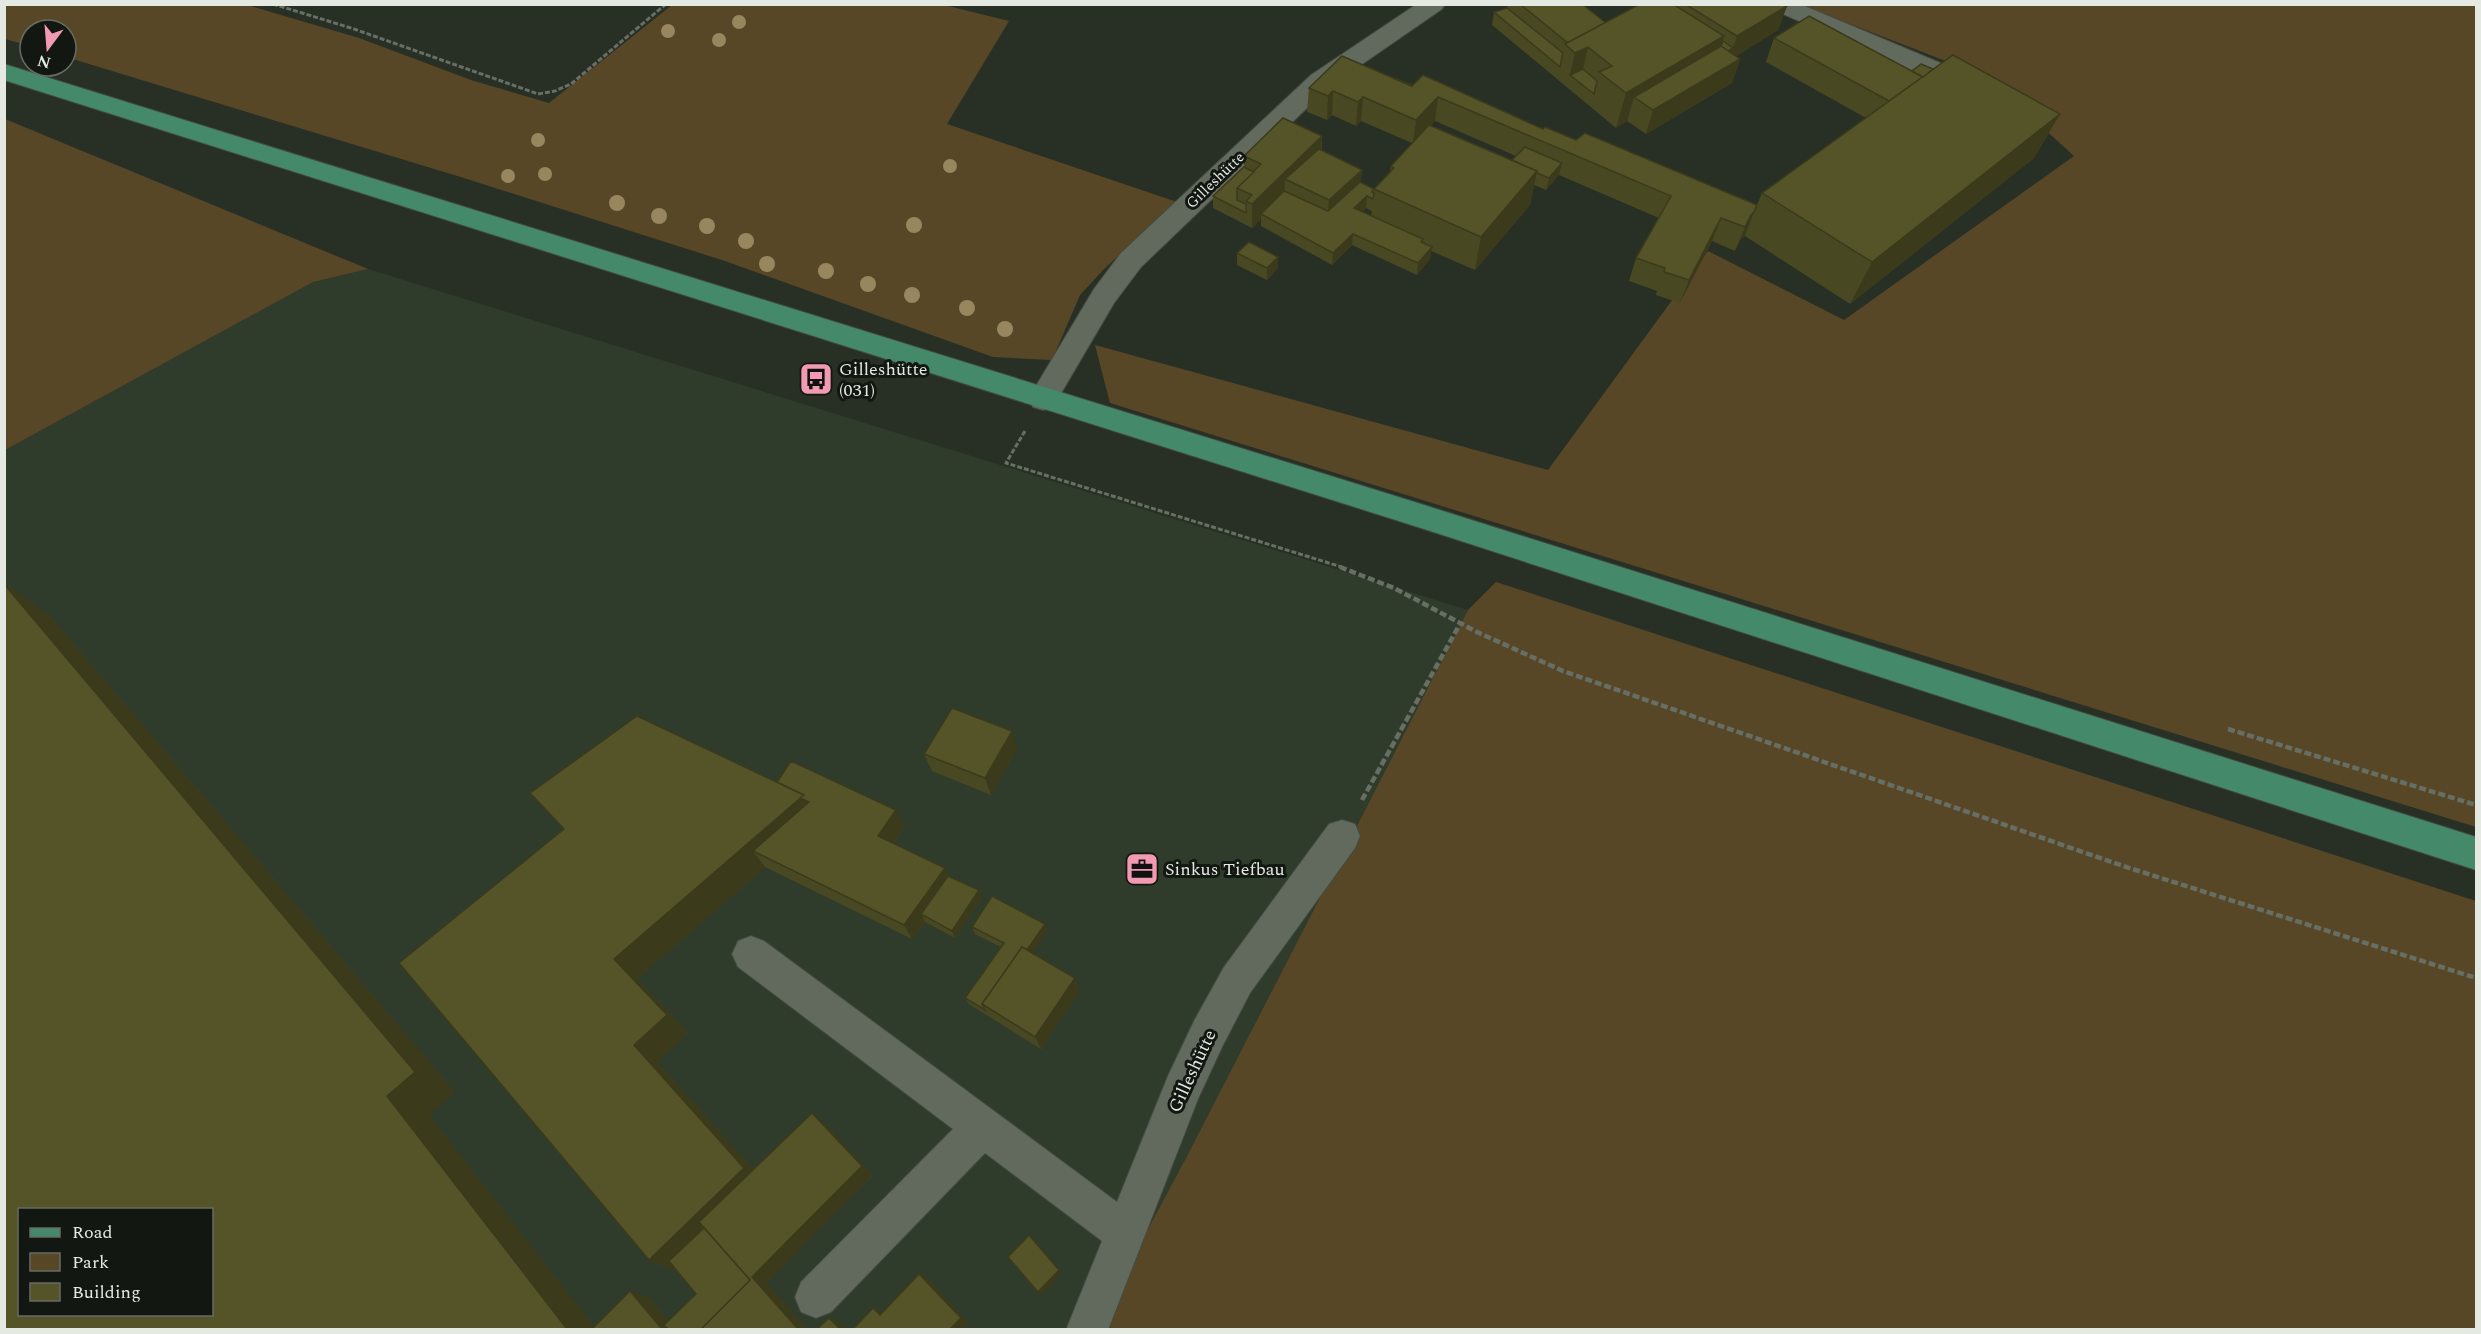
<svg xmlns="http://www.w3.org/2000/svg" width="2481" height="1334" font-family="Spectral,serif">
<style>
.built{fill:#303c2b;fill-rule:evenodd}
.green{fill:#574727}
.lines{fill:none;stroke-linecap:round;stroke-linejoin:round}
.minor-casing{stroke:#444a41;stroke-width:2}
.major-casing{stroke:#444a41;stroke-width:2}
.path-far1{stroke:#676e64;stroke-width:3;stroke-dasharray:5 2;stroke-linecap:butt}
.path{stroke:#676e64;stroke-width:4.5;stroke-dasharray:7 3;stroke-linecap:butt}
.minor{fill:#616a5d;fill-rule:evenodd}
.major{fill:#44896a;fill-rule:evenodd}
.tree{fill:#98875e}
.wall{fill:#484822;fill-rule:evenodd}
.shaded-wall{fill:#3b3b1c}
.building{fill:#545428;stroke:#3b3b1c;stroke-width:1.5;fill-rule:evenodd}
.labels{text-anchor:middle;stroke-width:6;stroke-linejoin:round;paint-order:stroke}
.far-street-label{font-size:15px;fill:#e4e9e2;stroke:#131712}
.poi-label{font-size:18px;fill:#e4e9e2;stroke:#131712;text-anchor:start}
.street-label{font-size:18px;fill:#e4e9e2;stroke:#131712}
</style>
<rect width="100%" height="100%" fill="#283025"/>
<!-- built -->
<path class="built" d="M368,269L1468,610L1187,1156L1094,1329L5,1330V450L313,282ZM20,1210H212V1314H20Z"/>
<!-- green -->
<g class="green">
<polygon points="4,5 247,5 359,38 471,80 549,103 672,5 944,5 1009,21 947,124 1177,202 1104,269 1080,295 1052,360 993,357 725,261 464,178 66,57 66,30 30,30 30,46 5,39"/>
<polygon points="1801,5 2476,5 2476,827 1110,403 1095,345 1548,470 1708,251 1844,320 2074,156 1987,77"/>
<polygon points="5,119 368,269 313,282 5,450"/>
<polygon points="1496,582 2476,901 2476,1329 1094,1330 1187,1156 1468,610"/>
</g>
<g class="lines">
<!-- minor casing -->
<g class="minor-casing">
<g id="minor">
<polygon points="1417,4 1445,4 1442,9 1329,87 1141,267 1114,303 1053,407 1043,410 1033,407 1028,399 1033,391 1094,289 1121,253 1311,75"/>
<polygon points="1768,4 1800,4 1969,75 1972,81 1969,87 1960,89 1951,87 1771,9"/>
<polygon points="1342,820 1355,824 1360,836 1355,848 1250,993 1222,1047 1198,1099 1108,1330 1066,1330 1102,1241 985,1153 831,1312 816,1318 801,1312 795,1297 801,1282 953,1129 738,967 732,954 738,941 751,936 764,941 1117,1202 1168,1076 1194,1021 1224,967 1329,824"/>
</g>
</g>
<!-- major casing -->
<g class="major-casing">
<polygon id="major" points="4,64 1421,504 2476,837 2476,870 1421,528 4,80"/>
</g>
<!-- path-far1 -->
<g class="path-far1">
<polyline points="273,4 354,29 538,94 555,91 571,84 666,4"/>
<polyline points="1025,431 1006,463 1345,568"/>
</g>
<!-- path -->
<g class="path">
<polyline points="1340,567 1394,588 1477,632 1563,671 2123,866 2476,978"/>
<polyline points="2228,729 2476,805"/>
<polyline points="1362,800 1461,622"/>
</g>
<!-- minor -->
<use href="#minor" class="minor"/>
<!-- major -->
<use href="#major" class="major"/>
</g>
<!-- trees -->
<g class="tree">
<circle cx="739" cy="22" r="7"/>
<circle cx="668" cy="31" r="7"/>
<circle cx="719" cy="40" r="7"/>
<circle cx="538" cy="140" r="7"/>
<circle cx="950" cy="166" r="7"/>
<circle cx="545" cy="174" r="7"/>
<circle cx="508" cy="176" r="7"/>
<circle cx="617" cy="203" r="8"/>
<circle cx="659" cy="216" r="8"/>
<circle cx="914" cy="225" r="8"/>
<circle cx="707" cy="226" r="8"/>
<circle cx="746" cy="241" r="8"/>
<circle cx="767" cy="264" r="8"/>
<circle cx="826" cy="271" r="8"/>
<circle cx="868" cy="284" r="8"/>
<circle cx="912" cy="295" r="8"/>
<circle cx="967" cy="308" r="8"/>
<circle cx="1005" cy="329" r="8"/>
</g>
<!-- wall -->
<g class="wall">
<polygon points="1508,4 1582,4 1606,23 1640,4 1785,4 1787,6 1778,30 1736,56 1740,59 1732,83 1646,134 1627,121 1616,128 1492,25 1494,12 1507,8"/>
<path d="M1774,38L1912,71L1933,69L2060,114L2034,158L1850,304L1745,236L1741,238L1735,251L1712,241L1680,303L1656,295L1657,291L1629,281L1636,258L1659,218L1559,175L1546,190L1534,185L1530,205L1475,270L1431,251L1430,259L1417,275L1352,245L1332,265L1261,226V219L1252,228L1213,208V196L1244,167V156L1322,136V150L1362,170L1360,182L1374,189L1390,172L1391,166L1412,143L1361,121L1356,126L1332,115L1327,120L1307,112L1309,88L1393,78L1412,85L1576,140L1757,205L1762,193L1866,118L1766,62ZM1435,121L1516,156L1512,160L1430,125ZM1366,208L1371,211L1372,210L1371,216L1362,212Z"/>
<polygon points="1237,253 1278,268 1267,280 1237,265"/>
<polygon points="50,616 455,1092 429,1115 594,1327 648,1297 668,1321 696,1294 674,1268 673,1270 649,1260 399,963 777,782 905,826 893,844 948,876 982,898 955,938 925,922 912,939 765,867 637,979 688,1033 657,1062 753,1169 824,1123 873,1175 766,1283 807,1329 4,1329"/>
<polygon points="1017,749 991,795 932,771 924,754"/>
<polygon points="972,927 1047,932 1032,953 1075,978 1079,992 1041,1049 969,1004 965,998 1001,947 975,934"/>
</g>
<!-- shaded-wall -->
<g class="shaded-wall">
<polygon points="1787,6 1778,30 1713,71 1717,58 1733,48 1737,36"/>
<polygon points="1724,36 1713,70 1634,97 1627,121 1616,128 1626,93"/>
<polygon points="1588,47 1580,82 1570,75 1575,53"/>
<polygon points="1740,59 1732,83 1646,134 1653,110"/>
<polygon points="1333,91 1332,115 1327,120 1328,96"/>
<polygon points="1363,97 1361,121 1356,126 1358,102"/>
<polygon points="1438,97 1435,121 1413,143 1416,120"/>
<polygon points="2060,114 2034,158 1850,304 1872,262"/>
<polygon points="1322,136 1321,160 1285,179 1284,196 1261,214 1261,219 1252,228 1252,204"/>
<polygon points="1562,163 1559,175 1546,190 1549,178"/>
<polygon points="1362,170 1359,194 1327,223 1329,200"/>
<polygon points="1537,171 1530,205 1475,270 1481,237"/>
<polygon points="1367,196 1366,208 1353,220 1354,208"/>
<polygon points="1754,212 1745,236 1741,238 1735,251 1745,227 1751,215"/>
<polygon points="1721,218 1712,241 1680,303 1689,280"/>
<polygon points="1353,234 1352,245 1332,265 1333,253"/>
<polygon points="1432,247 1430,259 1417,275 1418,263"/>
<polygon points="1278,257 1278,268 1267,280 1267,268"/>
<polygon points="4,582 50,616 455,1092 429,1115 596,1329 567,1329 387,1096 4,584"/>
<polygon points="1012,731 1017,749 991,795 985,778"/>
<polygon points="804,795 819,819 753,851 765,867 637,979 688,1033 657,1062 763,1180 812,1113 824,1123 873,1175 766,1283 807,1329 798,1329 712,1231 673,1270 649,1260 634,1045 614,959"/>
<polygon points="896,810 905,826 887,852 878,836"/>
<polygon points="945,868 952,884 921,914 925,922 912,939 904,925"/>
<polygon points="979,890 982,898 955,938 952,931"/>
<polygon points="1045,924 1047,932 993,1011 988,1007"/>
<polygon points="1075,978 1079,992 1041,1049 1035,1037"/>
<polygon points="1059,1270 1062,1273 1041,1295 1038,1292"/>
<polygon points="919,1274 929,1280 969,1323 963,1329 950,1329"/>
<polygon points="630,1291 648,1297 675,1329 662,1329"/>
<polygon points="873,1308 883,1313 880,1315"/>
<polygon points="829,1318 841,1323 847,1329 840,1329"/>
</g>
<!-- building -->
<g class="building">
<polygon points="1520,4 1582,4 1606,23 1568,43"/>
<polygon points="1640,4 1673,4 1724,36 1626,93 1599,72 1612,66 1588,47 1575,53 1565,44"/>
<polygon points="1685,4 1785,4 1787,6 1737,36"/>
<polygon points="1507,8 1563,53 1560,67 1494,12"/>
<polygon points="1809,16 1923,77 1889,101 1774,38"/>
<polygon points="1723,41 1733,48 1728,51 1721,46"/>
<polygon points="1721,46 1740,59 1653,110 1634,97"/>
<polygon points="1953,55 2060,114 1872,262 1762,193"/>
<polygon points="1342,56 1412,86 1423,75 1543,129 1545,127 1576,140 1585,133 1757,205 1754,212 1751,215 1745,227 1721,218 1689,280 1664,272 1665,268 1636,258 1671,196 1438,97 1416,120 1363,97 1358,102 1333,91 1328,96 1309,88"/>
<polygon points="1921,64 1933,69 1923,77 1912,71"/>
<polygon points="1583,69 1597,81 1594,94 1570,75"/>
<polygon points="1393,78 1394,78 1412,85 1412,86"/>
<polygon points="1283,118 1322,136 1252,204 1246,201 1252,195 1237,188 1261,164 1244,156"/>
<polygon points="1429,125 1537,171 1481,237 1374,189 1394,168 1391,166"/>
<polygon points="1525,147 1562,163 1549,178 1537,173 1537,171 1512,160"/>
<polygon points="1319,149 1362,170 1329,200 1285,179"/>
<polygon points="1244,167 1254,172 1237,188 1237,200 1246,204 1246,213 1213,196"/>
<polygon points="1360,182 1374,189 1372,192 1374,193 1373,198 1373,199 1367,196 1354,208 1423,239 1421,242 1432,247 1418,263 1353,234 1333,253 1261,214 1284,191 1328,211"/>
<polygon points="1249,242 1278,257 1267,268 1237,253"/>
<path d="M4,584L415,1072L387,1096L567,1329H4ZM20,1209H212V1314H20Z"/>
<polygon points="952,708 1012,731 985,778 924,754"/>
<polygon points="637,716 804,795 614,959 667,1015 634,1045 744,1168 649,1260 399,963 564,829 530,793"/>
<polygon points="791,761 896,810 878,836 945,868 904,925 753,851 809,802 800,798 804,795 777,782"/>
<polygon points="948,876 979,890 952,931 921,914"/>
<polygon points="992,896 1045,924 1027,950 1022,947 982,1004 985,1010 965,998 1004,943 972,927"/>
<polygon points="1022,947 1075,978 1035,1037 982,1004"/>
<polygon points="812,1113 862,1166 752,1277 798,1329 701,1329 750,1280 699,1222"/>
<polygon points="704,1228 750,1280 701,1329 668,1329 664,1325 696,1294 669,1261"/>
<polygon points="1029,1235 1059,1270 1038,1292 1008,1257"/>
<polygon points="919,1274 961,1318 950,1329 853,1329 873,1308 880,1315"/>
<polygon points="630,1291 662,1329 592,1329"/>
<polygon points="829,1318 840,1329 817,1329"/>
</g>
<!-- icons -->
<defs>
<g id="bus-square" transform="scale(1.725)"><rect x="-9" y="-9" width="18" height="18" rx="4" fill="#f19ab1" stroke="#131712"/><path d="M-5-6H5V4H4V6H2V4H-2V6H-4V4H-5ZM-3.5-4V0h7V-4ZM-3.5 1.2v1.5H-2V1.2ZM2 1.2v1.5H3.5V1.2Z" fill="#111"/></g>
<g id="office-square" transform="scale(1.725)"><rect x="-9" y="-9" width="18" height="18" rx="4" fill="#f19ab1" stroke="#131712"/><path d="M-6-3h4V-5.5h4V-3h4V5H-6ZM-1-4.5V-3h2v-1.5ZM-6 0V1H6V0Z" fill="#111"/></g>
</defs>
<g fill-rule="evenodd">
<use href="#bus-square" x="816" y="379"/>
<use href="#office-square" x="1142" y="869"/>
</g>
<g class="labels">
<!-- far-street labels -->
<g class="far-street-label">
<text transform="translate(1215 180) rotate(-44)" y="5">Gilleshütte</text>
</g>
<!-- poi labels -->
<g class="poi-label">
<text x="839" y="375">Gilleshütte<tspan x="839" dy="21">(031)</tspan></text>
<text x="1165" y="875">Sinkus Tiefbau</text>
</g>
<!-- street labels -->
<g class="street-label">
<text transform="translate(1192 1071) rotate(-65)" y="6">Gilleshütte</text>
</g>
</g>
<!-- border -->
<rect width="2481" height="1334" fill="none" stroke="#e4e9e2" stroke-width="12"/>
<!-- legend -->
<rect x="18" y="1208" width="195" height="108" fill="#131712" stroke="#676b65" stroke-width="1.5"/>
<rect x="30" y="1228" width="30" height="9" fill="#44896a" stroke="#676b65" stroke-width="1.5"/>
<text x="72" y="1238" font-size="18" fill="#e4e9e2">Road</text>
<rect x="30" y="1253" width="30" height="18" fill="#574727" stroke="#676b65" stroke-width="1.5"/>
<text x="72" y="1268" font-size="18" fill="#e4e9e2">Park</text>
<rect x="30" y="1283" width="30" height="18" fill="#545428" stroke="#676b65" stroke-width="1.5"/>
<text x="72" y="1298" font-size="18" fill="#e4e9e2">Building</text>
<!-- north arrow -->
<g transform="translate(48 48) rotate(196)"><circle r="28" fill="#131712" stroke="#676b65" stroke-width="1.5"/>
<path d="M0-4.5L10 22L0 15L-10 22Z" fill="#f19ab1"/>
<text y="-9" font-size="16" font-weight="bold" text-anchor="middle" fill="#e4e9e2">N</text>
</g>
</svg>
